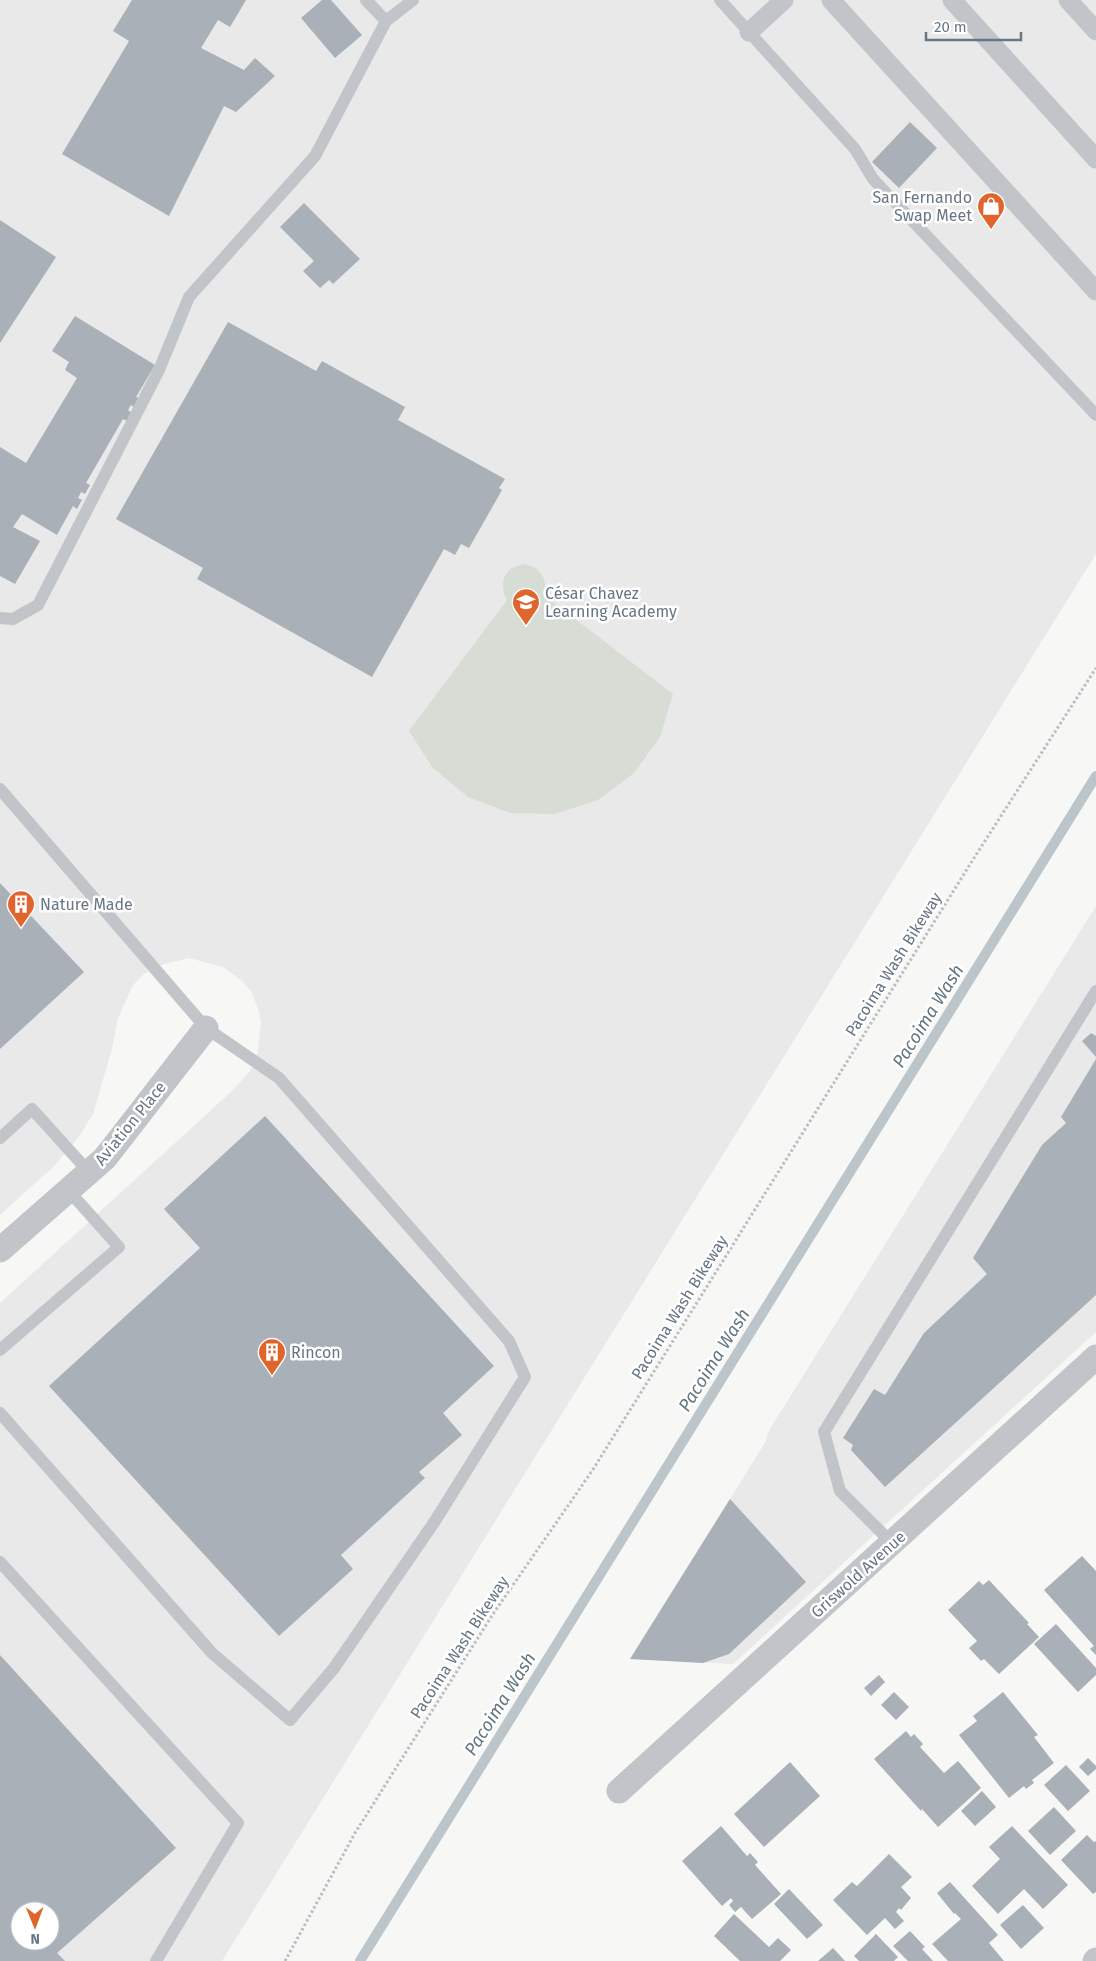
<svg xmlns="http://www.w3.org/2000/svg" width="1096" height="1961" font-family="'Fira Sans',sans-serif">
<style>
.built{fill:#e8e9e8;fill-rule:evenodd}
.green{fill:#d7ddd4}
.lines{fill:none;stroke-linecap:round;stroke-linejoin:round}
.stream{stroke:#bbc5ca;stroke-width:10}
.building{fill:#a9b0b7;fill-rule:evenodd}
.path{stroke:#bbbdc0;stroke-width:3;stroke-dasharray:2.5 2.5;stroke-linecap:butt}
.service{stroke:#c1c4c8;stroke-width:12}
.pedestrian{stroke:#c1c4c8;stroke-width:19}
.minor{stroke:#c1c4c8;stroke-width:25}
.labels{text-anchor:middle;stroke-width:5;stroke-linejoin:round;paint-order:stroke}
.poi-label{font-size:16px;fill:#677685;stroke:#fff;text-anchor:start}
.street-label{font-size:16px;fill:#677685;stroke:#fff}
.water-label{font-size:18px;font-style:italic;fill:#637781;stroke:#fff}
</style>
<rect width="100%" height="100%" fill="#f7f8f5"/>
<!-- built -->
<g class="built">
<path d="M0,0H1096V554L222,1961H0V1303L232,1091L250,1071L257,1058L261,1023L259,1011L251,991L240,979L223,967L189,958L161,965L144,974L133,985L118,1018L112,1049L93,1114L78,1138L53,1167L0,1215ZM20,1911H50V1941H20Z"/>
<polygon points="1096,906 1096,1332 733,1664 630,1659 765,1443 770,1429"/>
</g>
<!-- green -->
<path class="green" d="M525,564C541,568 548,579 544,595L673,694L660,737L634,773L598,800L555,814L510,813L468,797L433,768L409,731L507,600C498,584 504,566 525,564Z"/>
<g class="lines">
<!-- stream -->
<polyline class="stream" points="360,1961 1096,776"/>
</g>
<!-- building -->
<g class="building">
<polygon points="132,0 246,0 230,27 218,20 201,48 244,70 255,58 275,76 236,112 224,106 169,216 62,154 129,41 113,31"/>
<polygon points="322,0 331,0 362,35 335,58 301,18"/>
<polygon points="910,122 937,148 899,188 872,162"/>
<polygon points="304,203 360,259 333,284 329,280 320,288 303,271 314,261 280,227"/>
<polygon points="0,220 56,257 0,343"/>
<polygon points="75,316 155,365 136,397 139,398 134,407 131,405 128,410 132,413 127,421 123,419 86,483 90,485 85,494 81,492 78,498 82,500 77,509 73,506 57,535 22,514 13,527 40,541 15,584 0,576 0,447 26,463 77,378 65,370 69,362 52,351"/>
<polygon points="228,322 316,371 322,361 405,407 398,420 505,479 499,488 502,490 469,548 461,544 455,555 444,549 372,677 197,579 203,568 116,519"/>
<polygon points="0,883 84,972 0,1049"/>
<polygon points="1091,1033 1096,1036 1096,1057 1082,1041"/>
<polygon points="1096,1059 1096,1295 885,1487 851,1450 853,1445 843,1438 874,1389 885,1395 924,1333 987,1274 973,1258 1042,1145 1066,1123 1061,1117"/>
<polygon points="265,1116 494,1366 443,1413 462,1435 419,1472 425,1478 341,1555 353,1569 279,1636 49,1386 200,1248 164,1209"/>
<polygon points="730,1499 806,1582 729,1654 703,1663 630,1659"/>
<polygon points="1082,1556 1096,1571 1096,1655 1090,1649 1094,1646 1044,1590"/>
<polygon points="989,1580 1029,1623 1027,1624 1039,1637 999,1674 984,1659 981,1661 969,1648 977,1641 948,1610 979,1581 983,1585"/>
<polygon points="1056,1624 1096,1668 1096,1675 1078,1692 1034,1644"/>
<path d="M0,1655L176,1848L57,1953L65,1961H0ZM20,1911H50V1941H20Z"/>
<polygon points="879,1675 885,1682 871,1696 864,1688"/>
<polygon points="894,1692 909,1707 896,1720 881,1705"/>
<polygon points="1003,1692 1038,1735 1034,1737 1054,1763 1032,1780 1034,1783 1026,1789 1024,1786 1009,1798 959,1735 977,1721 973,1716"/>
<polygon points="906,1731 911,1737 914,1734 923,1744 920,1747 944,1773 958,1761 981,1788 938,1827 922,1809 921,1811 874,1759"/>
<polygon points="1088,1758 1096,1766 1096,1769 1088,1776 1079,1767"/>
<polygon points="790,1762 820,1796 764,1847 734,1814"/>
<polygon points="1066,1765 1090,1791 1068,1811 1044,1785"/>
<polygon points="982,1791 996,1807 975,1826 961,1811"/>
<polygon points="1054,1807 1076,1831 1050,1855 1028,1831"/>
<polygon points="721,1826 747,1856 750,1853 758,1862 755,1865 781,1894 752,1919 741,1907 735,1912 729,1905 733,1901 731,1898 722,1906 682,1861"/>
<polygon points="1012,1826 1068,1885 1043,1909 1024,1889 998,1914 972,1886 1000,1859 989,1847"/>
<polygon points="1087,1835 1094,1842 1096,1841 1096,1892 1093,1894 1061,1860"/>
<polygon points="889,1854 912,1877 901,1887 911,1898 901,1910 899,1908 896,1912 904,1921 895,1929 885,1918 867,1935 833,1900 852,1882 857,1886"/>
<polygon points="950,1882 998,1935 989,1943 1004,1961 948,1961 932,1944 961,1919 955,1913 954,1914 937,1893"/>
<polygon points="789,1889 823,1925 807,1939 774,1904"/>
<polygon points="1023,1905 1044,1928 1021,1949 1000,1925"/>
<polygon points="734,1914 769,1947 778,1938 791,1950 780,1961 740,1961 714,1936"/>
<polygon points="910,1931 925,1947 922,1949 933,1961 908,1961 893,1946"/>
<polygon points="876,1934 898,1957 894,1961 859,1961 854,1956"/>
<polygon points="833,1948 845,1961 818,1961"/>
</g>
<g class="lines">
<!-- path -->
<polyline class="path" points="285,1961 355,1833 493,1614 592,1471 974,858 1096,668"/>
<!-- service -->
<g class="service">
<polyline points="366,0 386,21 413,0"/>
<polyline points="720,0 855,149 873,179 1096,415"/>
<polyline points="0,618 13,619 38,605 159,370 189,297 315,156 386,21"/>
<polyline points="0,789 206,1028 279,1078 509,1341 525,1377 435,1521 334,1668 290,1720 212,1653 0,1413"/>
<polyline points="0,1138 32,1109 89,1172"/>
<polyline points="0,1350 119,1247 68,1190"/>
<polyline points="892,1543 840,1491 824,1432 1096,991"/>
<polyline points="0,1562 238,1823 156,1961"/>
</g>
<!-- pedestrian -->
<g class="pedestrian">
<polyline points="831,0 1096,291"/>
<polyline points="952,0 1096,159"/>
<polyline points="1068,0 1096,31"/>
<polyline points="749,32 784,0"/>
</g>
<!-- minor -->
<g class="minor">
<polyline points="0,1250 105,1158 206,1028"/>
<polyline points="619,1791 1096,1357"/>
<polyline points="1095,1961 1096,1960"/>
</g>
</g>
<!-- icons -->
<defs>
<g id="shop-pin" transform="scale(1.4375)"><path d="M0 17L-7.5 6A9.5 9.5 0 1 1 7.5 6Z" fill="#e0652c" stroke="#fff"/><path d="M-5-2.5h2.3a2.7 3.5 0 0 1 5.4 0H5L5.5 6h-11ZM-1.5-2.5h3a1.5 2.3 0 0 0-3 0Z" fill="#fff"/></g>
<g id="school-pin" transform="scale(1.4375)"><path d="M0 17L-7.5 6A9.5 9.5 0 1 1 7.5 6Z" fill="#e0652c" stroke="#fff"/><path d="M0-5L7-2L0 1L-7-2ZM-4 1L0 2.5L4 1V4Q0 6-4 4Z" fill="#fff"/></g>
<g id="building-pin" transform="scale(1.4375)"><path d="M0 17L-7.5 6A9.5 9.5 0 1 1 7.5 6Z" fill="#e0652c" stroke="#fff"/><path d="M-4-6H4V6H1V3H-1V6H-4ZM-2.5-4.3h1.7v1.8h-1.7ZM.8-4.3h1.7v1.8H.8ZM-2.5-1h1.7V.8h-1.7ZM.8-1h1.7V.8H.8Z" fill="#fff"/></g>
</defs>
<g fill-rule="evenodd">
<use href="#shop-pin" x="991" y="206"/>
<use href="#school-pin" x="526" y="602"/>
<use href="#building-pin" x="21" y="904"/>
<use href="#building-pin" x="272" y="1352"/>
</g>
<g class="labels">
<!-- poi labels -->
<g class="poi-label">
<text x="972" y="203" text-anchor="end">San Fernando<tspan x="972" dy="18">Swap Meet</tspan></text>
<text x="545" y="599">César Chavez<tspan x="545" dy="18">Learning Academy</tspan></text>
<text x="40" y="910">Nature Made</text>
<text x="291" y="1358">Rincon</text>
</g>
<!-- street labels -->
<g class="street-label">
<text transform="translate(893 964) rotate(-58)" y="6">Pacoima Wash Bikeway</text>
<text transform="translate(130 1123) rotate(-51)" y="6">Aviation Place</text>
<text transform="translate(679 1307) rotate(-58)" y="6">Pacoima Wash Bikeway</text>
<text transform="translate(858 1574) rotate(-42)" y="6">Griswold Avenue</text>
<text transform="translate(459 1647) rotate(-57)" y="6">Pacoima Wash Bikeway</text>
</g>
<!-- water labels -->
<g class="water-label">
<text transform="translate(928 1016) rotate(-58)" y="6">Pacoima Wash</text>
<text transform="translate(714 1360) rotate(-58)" y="6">Pacoima Wash</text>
<text transform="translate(500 1704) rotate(-58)" y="6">Pacoima Wash</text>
</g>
</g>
<!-- north arrow -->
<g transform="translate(35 1926) rotate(179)"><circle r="24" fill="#ffffff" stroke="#c2c8ce"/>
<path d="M0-4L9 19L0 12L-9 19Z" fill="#e0652c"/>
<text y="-8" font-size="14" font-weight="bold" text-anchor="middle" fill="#677685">N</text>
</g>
<!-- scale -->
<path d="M926 32v8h95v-8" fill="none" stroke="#677685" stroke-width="2.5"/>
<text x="934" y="32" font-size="15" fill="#677685" stroke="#ffffff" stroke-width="4" paint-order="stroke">20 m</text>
</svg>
